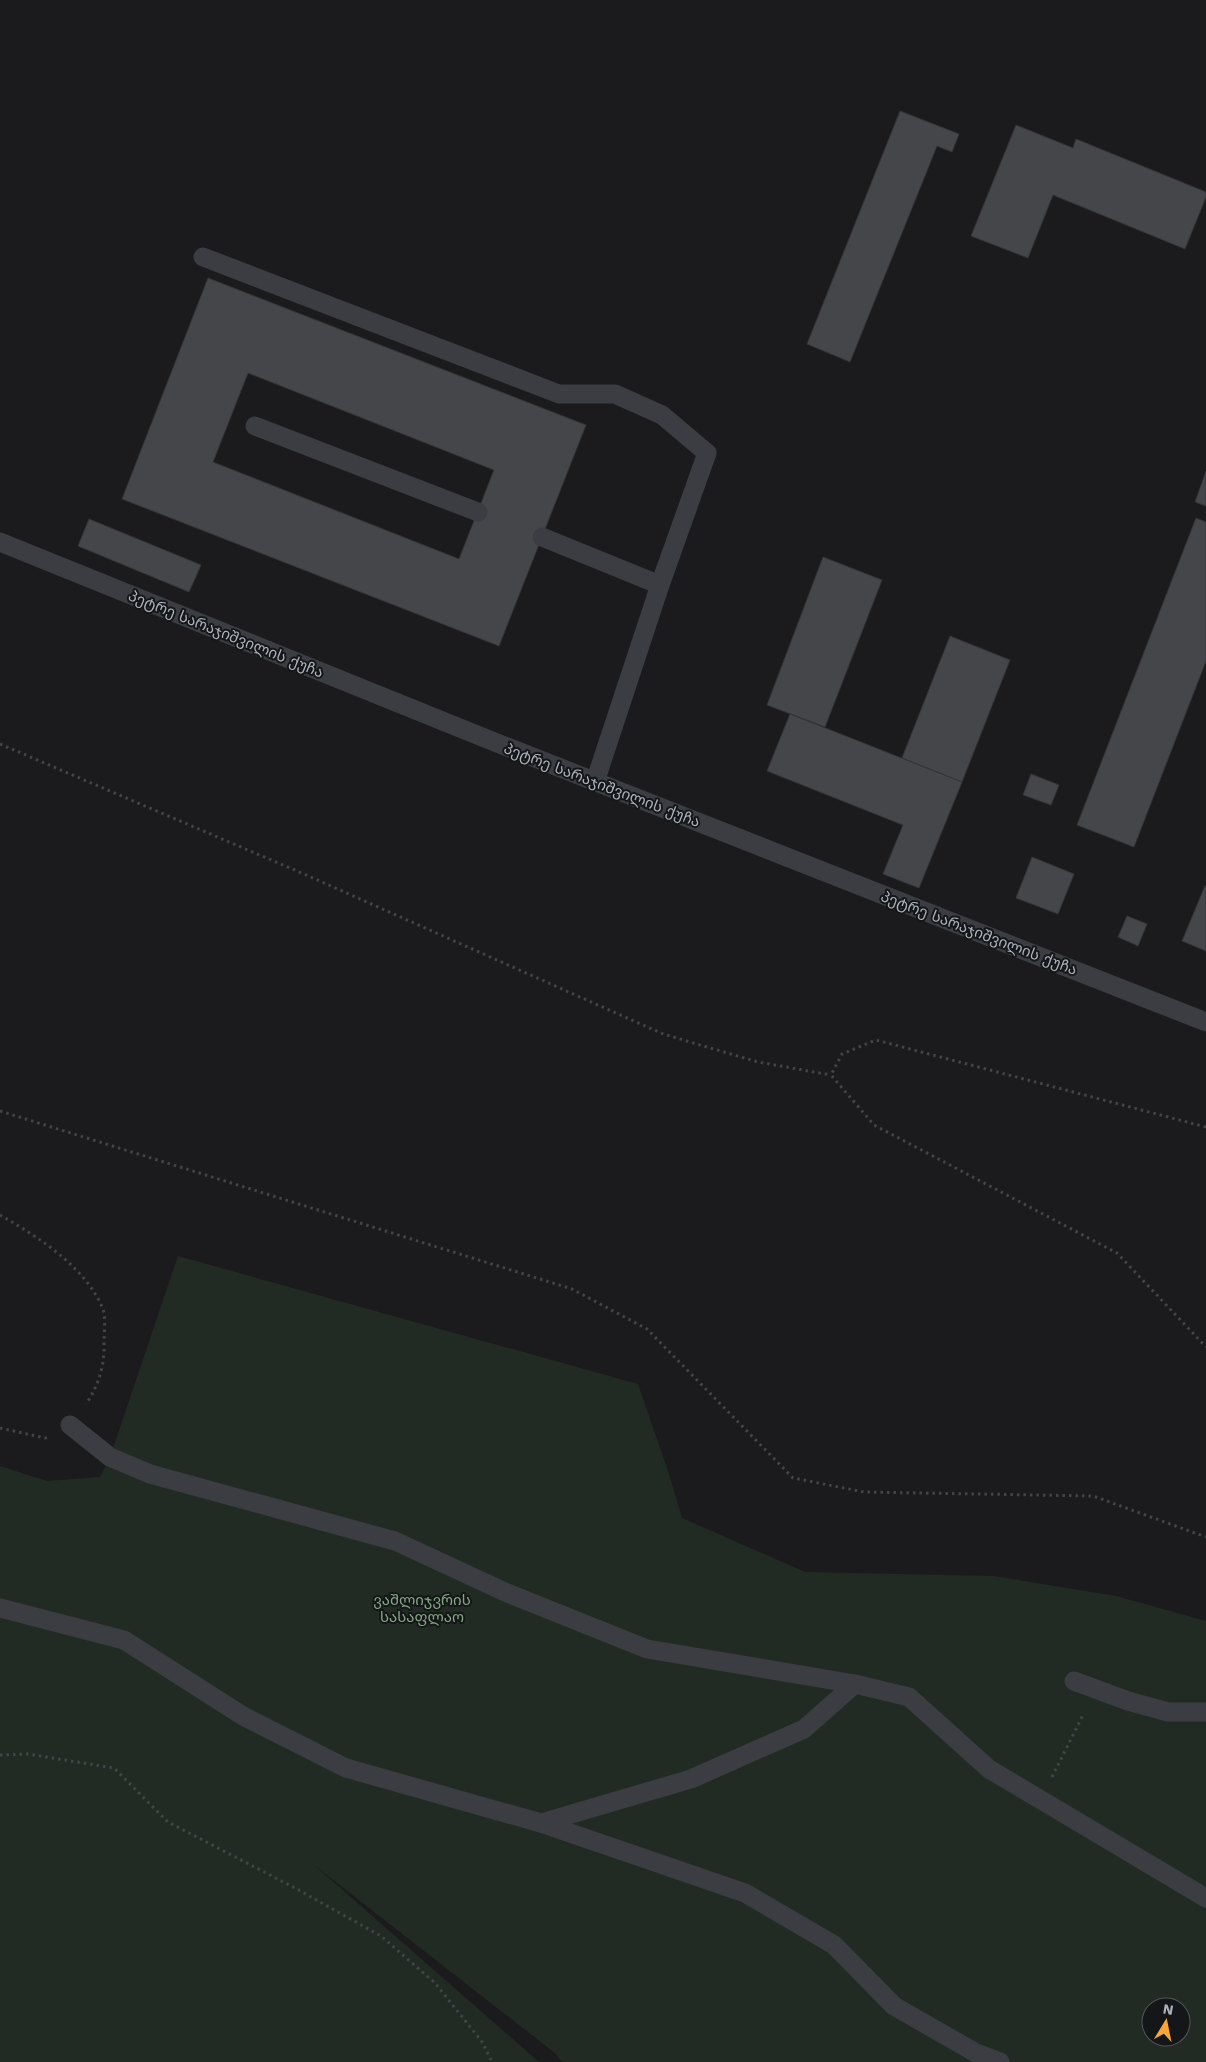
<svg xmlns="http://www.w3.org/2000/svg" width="1206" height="2062" font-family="'Work Sans','Noto Sans Georgian',sans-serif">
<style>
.green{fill:#222b23;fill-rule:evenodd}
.building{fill:#45464a;stroke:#353539;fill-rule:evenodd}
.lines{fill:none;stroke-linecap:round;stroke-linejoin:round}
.path{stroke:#414449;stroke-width:3;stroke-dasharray:2.5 4;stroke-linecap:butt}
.lane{stroke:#3b3d42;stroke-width:19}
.labels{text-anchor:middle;stroke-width:4;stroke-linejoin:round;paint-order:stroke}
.street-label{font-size:15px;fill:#adb3bd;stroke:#151618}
.park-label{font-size:15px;fill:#85a884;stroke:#151618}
</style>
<rect width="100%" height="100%" fill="#1b1b1d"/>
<!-- green -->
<path class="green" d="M178,1256L638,1384L668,1471L682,1518L805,1572L993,1576L1116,1596L1206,1621V2062H562L555,2053L314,1865L539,2062H0V1466L47,1481L100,1477L110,1457ZM1151,2007H1181V2037H1151Z"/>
<!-- building -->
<g class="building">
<polygon points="900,111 959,134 952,152 937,146 850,362 807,344"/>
<polygon points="1016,125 1073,148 1076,139 1206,192 1206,197 1185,249 1053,195 1028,258 971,236"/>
<path d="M208,278L586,425L499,646L122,499ZM248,373L494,470L459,559L213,462Z"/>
<polygon points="1206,471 1206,506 1195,502"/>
<polygon points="1196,518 1206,522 1206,661 1134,847 1077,825"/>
<polygon points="89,519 201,565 189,592 78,546"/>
<polygon points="823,557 882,580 825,727 767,705"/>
<polygon points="950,636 1010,660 962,782 902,758"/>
<polygon points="790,714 962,782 919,888 883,874 903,825 767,771"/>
<polygon points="1031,774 1059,785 1051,805 1023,795"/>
<polygon points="1032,857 1074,874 1058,914 1016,898"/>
<polygon points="1205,886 1206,886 1206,951 1182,941"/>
<polygon points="1127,916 1147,924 1138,946 1118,937"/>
</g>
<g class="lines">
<!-- path -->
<g class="path">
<polyline points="0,744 304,874 663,1034 758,1062 831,1075"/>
<polyline points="0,1111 572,1289 647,1329 793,1478 864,1492 1093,1496 1206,1537"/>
<polyline points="1206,1127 876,1040 842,1054 831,1075 874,1125 1117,1253 1206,1347"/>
<path d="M0,1215C38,1237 85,1266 103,1309C106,1318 104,1333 104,1343C105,1365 98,1387 86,1404"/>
<polyline points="0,1428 45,1438 48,1437"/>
<polyline points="0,1755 28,1754 114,1768 168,1822 295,1888 381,1936 435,1983 483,2043 492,2062"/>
<polyline points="1052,1777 1084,1713"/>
</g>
<!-- lane -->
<g class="lane">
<polyline points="203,257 559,394 615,394 662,415 707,453 660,585 595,782"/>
<polyline points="255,426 478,512"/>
<polyline points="542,537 660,585"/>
<polyline points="0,542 492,741 1206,1022"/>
<polyline points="70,1425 110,1457 150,1474 395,1541 505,1592 647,1649 855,1684 909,1697 989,1769 1206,1898"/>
<polyline points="0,1608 124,1640 243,1716 346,1768 541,1823 745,1893 834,1945 894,2006 976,2053 1000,2062"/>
<polyline points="1074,1681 1128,1701 1168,1712 1206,1712"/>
<polyline points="541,1823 691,1779 804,1729 855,1684"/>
</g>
</g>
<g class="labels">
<!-- street labels -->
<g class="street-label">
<text transform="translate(226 634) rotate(22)" y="5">პეტრე სარაჯიშვილის ქუჩა</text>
<text transform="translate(602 785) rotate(21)" y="5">პეტრე სარაჯიშვილის ქუჩა</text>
<text transform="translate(979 933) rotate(21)" y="5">პეტრე სარაჯიშვილის ქუჩა</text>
</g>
<!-- park labels -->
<g class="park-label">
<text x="422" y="1605">ვაშლიჯვრის<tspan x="422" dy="17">სასაფლაო</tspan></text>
</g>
</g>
<!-- north arrow -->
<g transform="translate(1166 2022) rotate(10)"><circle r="24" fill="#151618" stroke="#52555a"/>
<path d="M0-4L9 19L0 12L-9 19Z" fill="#f6a63a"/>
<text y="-8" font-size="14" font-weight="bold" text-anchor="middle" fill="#adb3bd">N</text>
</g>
</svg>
